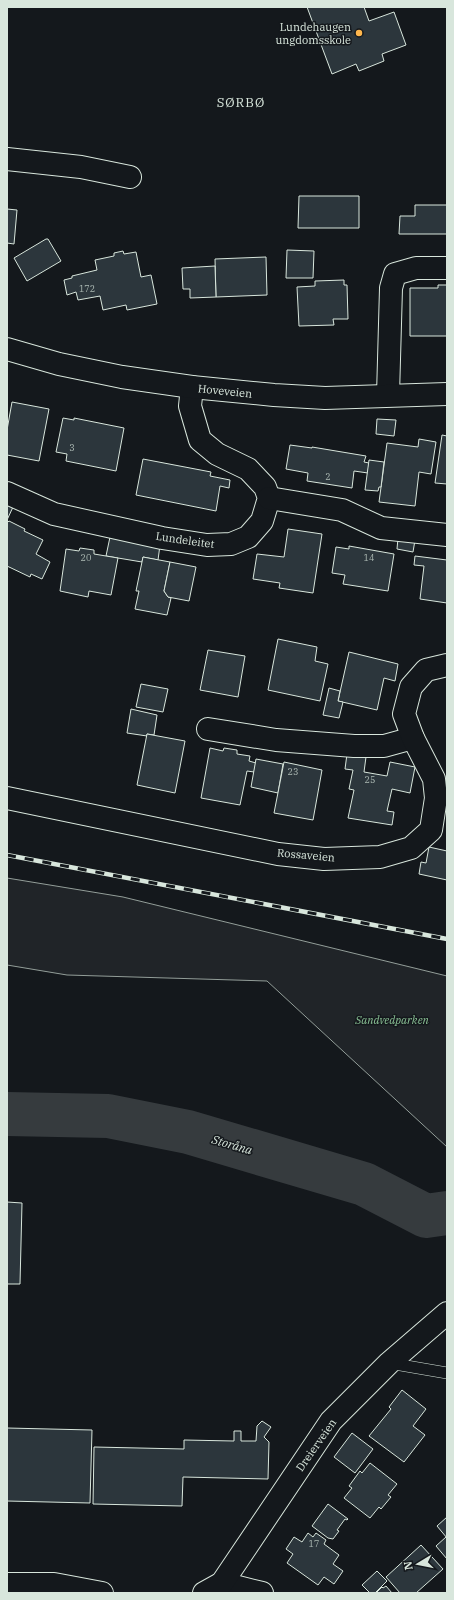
<svg xmlns="http://www.w3.org/2000/svg" width="454" height="1600" font-family="'IBM Plex Serif',serif">
<style>
.green{fill:#202428;stroke:#939e99}
.lines{fill:none;stroke-linecap:round;stroke-linejoin:round}
.river{stroke:#363b3e;stroke-width:44}
.building{fill:#2c363c;stroke:#d8e6dc}
.lane-casing{stroke:#d8e6dc;stroke-width:12}
.street-casing{stroke:#d8e6dc;stroke-width:24}
.secondary-casing{stroke:#d8e6dc;stroke-width:24}
.lane{stroke:#14181c;stroke-width:11}
.street{stroke:#14181c;stroke-width:22}
.secondary{stroke:#14181c;stroke-width:22}
.rail-casing{stroke:#d8e6dc;stroke-width:4.5}
.rail{stroke:#14181c;stroke-width:3;stroke-dasharray:9;stroke-linecap:butt}
.poi-dot{fill:#ffb74d;stroke:#14181c;stroke-width:1.5}
.labels{text-anchor:middle;stroke-width:3;stroke-linejoin:round;paint-order:stroke}
.number-label{font-size:9px;fill:#adbab4}
.poi-label{font-size:11px;fill:#d8e6dc;stroke:#14181c;text-anchor:end}
.street-label{font-size:11px;fill:#d8e6dc;stroke:#14181c}
.park-label{font-size:11px;font-style:italic;fill:#8ac095;stroke:#14181c}
.water-label{font-size:12px;font-style:italic;fill:#d8e6dc;stroke:#14181c}
.quarter-label{font-size:13px;letter-spacing:1px;fill:#d8e6dc;stroke:#14181c}
</style>
<rect width="100%" height="100%" fill="#14181c"/>
<!-- green -->
<polygon class="green" points="7,878 123,897 447,976 447,1147 267,981 67,975 7,965"/>
<g class="lines">
<!-- river -->
<polyline class="river" points="7,1114 108,1116 188,1132 364,1184 426,1216 447,1213"/>
</g>
<!-- building -->
<g class="building">
<polygon points="307,7 364,7 369,21 394,12 406,45 382,54 384,61 359,71 356,64 332,74"/>
<polygon points="299,196 359,196 359,228 298,228"/>
<polygon points="415,205 447,205 447,234 399,234 400,216 415,216"/>
<polygon points="7,209 17,210 14,244 7,243"/>
<polygon points="46,239 48,239 61,261 27,281 14,258"/>
<polygon points="287,250 314,251 313,278 286,278"/>
<polygon points="123,251 124,254 136,252 141,277 151,275 157,304 127,310 126,305 103,310 100,296 78,300 76,292 67,295 64,280 72,278 72,276 97,270 95,260 114,256 114,253"/>
<polygon points="266,257 267,295 216,297 215,259"/>
<polygon points="215,266 216,297 190,298 190,289 183,289 182,268"/>
<polygon points="344,280 344,285 347,285 348,319 333,319 334,325 299,326 297,287 315,286 315,281"/>
<polygon points="438,285 447,285 447,336 410,336 410,288 438,288"/>
<polygon points="12,402 49,409 39,461 7,455 7,430"/>
<polygon points="63,418 74,420 74,418 124,428 116,471 66,461 67,454 56,452"/>
<polygon points="377,419 396,420 394,436 376,434"/>
<polygon points="442,435 447,436 447,484 435,483"/>
<polygon points="419,439 436,442 431,474 419,472 415,506 379,502 387,443 418,447"/>
<polygon points="290,445 312,448 312,447 366,456 364,462 369,463 368,473 354,471 352,488 307,481 308,473 286,469"/>
<polygon points="143,459 211,472 210,476 230,480 229,488 220,486 216,511 136,495"/>
<polygon points="369,460 384,462 381,487 379,487 378,491 365,490"/>
<polygon points="7,504 13,507 7,520"/>
<polygon points="9,521 25,529 24,531 43,540 36,554 50,562 42,579 31,574 30,577 7,566 7,523"/>
<polygon points="288,529 322,534 313,593 279,588 280,583 253,579 257,554 284,557"/>
<polygon points="110,537 160,545 158,560 143,557 142,562 106,556"/>
<polygon points="398,538 415,540 413,552 397,549"/>
<polygon points="349,546 394,554 388,591 343,584 345,575 332,573 336,547 349,549"/>
<polygon points="80,548 94,550 94,554 118,558 111,595 89,591 88,597 60,591 66,549 79,551"/>
<polygon points="415,556 447,560 447,603 420,599 424,566 414,565"/>
<polygon points="143,557 170,562 164,591 168,597 171,598 167,615 135,609 139,591 136,591"/>
<polygon points="170,562 196,567 189,601 168,597 164,591"/>
<polygon points="278,639 317,647 315,661 328,664 320,701 268,690"/>
<polygon points="208,650 245,656 238,697 200,690"/>
<polygon points="349,652 398,664 395,681 384,678 377,710 338,701"/>
<polygon points="141,684 168,689 163,712 136,707"/>
<polygon points="329,688 340,691 338,701 343,702 339,718 323,715"/>
<polygon points="131,709 157,715 154,735 147,734 147,736 127,733"/>
<polygon points="147,734 185,741 175,793 137,785"/>
<polygon points="210,748 223,751 224,748 237,750 237,754 250,756 249,761 256,763 254,772 247,771 240,805 201,798"/>
<polygon points="347,754 366,757 364,772 387,776 390,762 415,767 410,793 392,789 387,811 394,812 392,825 348,818 354,790 349,789 353,770 345,769"/>
<polygon points="256,759 283,764 278,793 251,787"/>
<polygon points="284,762 322,770 313,820 274,813"/>
<polygon points="429,847 447,851 447,880 419,874 421,862 426,863"/>
<polygon points="7,1202 22,1203 20,1284 7,1284"/>
<polygon points="402,1390 426,1409 413,1426 425,1435 404,1462 369,1436 391,1409 389,1407"/>
<polygon points="262,1421 271,1427 264,1437 269,1442 268,1479 183,1477 182,1506 93,1504 94,1447 184,1449 184,1440 234,1441 234,1431 241,1431 241,1441 256,1441 257,1426"/>
<polygon points="7,1428 92,1430 90,1503 7,1501"/>
<polygon points="352,1433 373,1449 355,1473 334,1457"/>
<polygon points="370,1463 397,1484 388,1495 391,1497 381,1509 379,1507 370,1518 344,1498 352,1488 349,1486 360,1471 362,1473"/>
<polygon points="328,1504 348,1519 347,1520 345,1519 337,1530 339,1531 333,1539 328,1538 312,1526"/>
<polygon points="447,1517 447,1538 437,1526"/>
<polygon points="308,1533 313,1537 316,1533 326,1540 324,1544 339,1555 333,1564 343,1571 334,1584 324,1577 318,1585 287,1563 293,1554 286,1549 294,1537 302,1542"/>
<polygon points="446,1537 447,1538 447,1559 436,1546"/>
<polygon points="421,1545 443,1569 416,1593 400,1593 386,1577"/>
<polygon points="377,1571 387,1581 375,1593 370,1593 362,1585"/>
<polygon points="386,1586 392,1593 376,1593 382,1587 383,1588"/>
</g>
<g class="lines">
<!-- lane casing -->
<g class="lane-casing">
<polyline id="lane" points="389,1363 447,1373"/>
</g>
<!-- street casing -->
<g class="street-casing">
<g id="street">
<polyline points="7,159 81,167 130,177"/>
<polyline points="388,395 391,288 395,274 416,268 447,268"/>
<polyline points="7,493 54,514 162,538 207,545 231,544 248,537 262,521 269,498 265,487 248,469 217,454 200,440 190,406 192,387"/>
<polyline points="269,498 342,510 381,528 447,535"/>
<polyline points="208,729 276,740 354,746 384,746 413,738"/>
<polyline points="7,798 278,854 324,859 380,857 411,848 431,830 436,798 434,779 413,738 404,714 411,687 426,670 447,665"/>
<polyline points="222,1583 262,1593"/>
<polyline points="7,1584 54,1584 102,1593"/>
<polyline points="204,1593 222,1583 331,1421 389,1363 447,1313"/>
</g>
</g>
<!-- secondary casing -->
<g class="secondary-casing">
<polyline id="secondary" points="7,349 59,364 122,377 192,387 274,395 325,398 447,394"/>
</g>
<!-- lane -->
<use href="#lane" class="lane"/>
<!-- street -->
<use href="#street" class="street"/>
<!-- secondary -->
<use href="#secondary" class="secondary"/>
<!-- rail casing -->
<g class="rail-casing">
<polyline id="rail" points="7,855 447,939"/>
</g>
<!-- rail -->
<use href="#rail" class="rail"/>
</g>
<!-- markers -->
<circle class="poi-dot" cx="359" cy="33" r="4"/>
<g class="labels">
<!-- number labels -->
<g class="number-label">
<text x="87" y="292">172</text>
<text x="72" y="451">3</text>
<text x="328" y="480">2</text>
<text x="86" y="561">20</text>
<text x="369" y="561">14</text>
<text x="293" y="775">23</text>
<text x="370" y="783">25</text>
<text x="314" y="1547">17</text>
</g>
<!-- poi labels -->
<g class="poi-label">
<text x="351" y="31">Lundehaugen<tspan x="351" dy="13">ungdomsskole</tspan></text>
</g>
<!-- street labels -->
<g class="street-label">
<text transform="translate(225 391) rotate(6)" y="4">Hoveveien</text>
<text transform="translate(185 540) rotate(8)" y="4">Lundeleitet</text>
<text transform="translate(306 855) rotate(5)" y="4">Rossaveien</text>
<text transform="translate(316 1445) rotate(-55)" y="4">Dreierveien</text>
</g>
<!-- park labels -->
<g class="park-label">
<text x="392" y="1024">Sandvedparken</text>
</g>
<!-- water labels -->
<g class="water-label">
<text transform="translate(232 1145) rotate(16)" y="4">Storåna</text>
</g>
<!-- quarter labels -->
<g class="quarter-label">
<text x="241" y="107">SØRBØ</text>
</g>
</g>
<!-- border -->
<rect width="454" height="1600" fill="none" stroke="#d8e6dc" stroke-width="16"/>
<!-- north arrow -->
<g transform="translate(418 1564) rotate(260)" stroke="#14181c" stroke-width="3" paint-order="stroke">
<path d="M0-3L7 15L0 10L-7 15Z" fill="#d8e6dc"/>
<text y="-6" font-size="11" font-weight="bold" text-anchor="middle" fill="#d8e6dc">N</text>
</g>
</svg>
